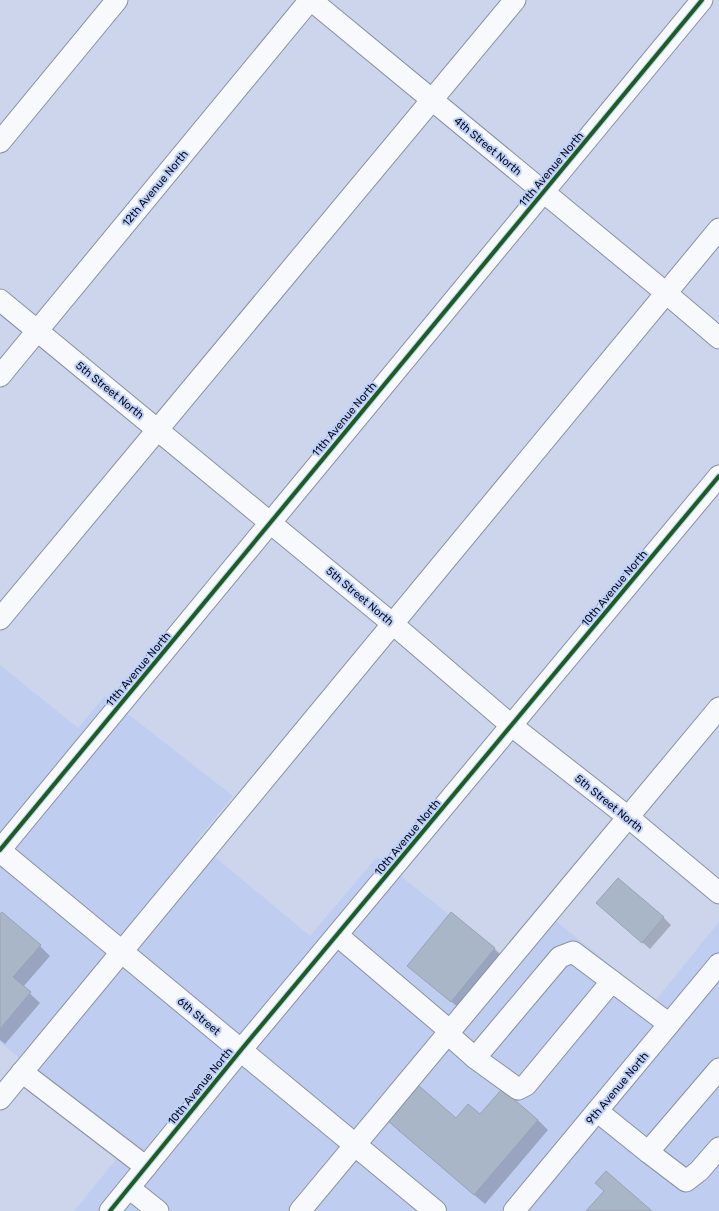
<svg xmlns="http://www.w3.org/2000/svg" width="719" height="1211" font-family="Rubik,sans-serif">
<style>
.built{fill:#bfcdf0}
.shadow{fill:#0003}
.building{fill:#a9b6c7;stroke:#98a4b5}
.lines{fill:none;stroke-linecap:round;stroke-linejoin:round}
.minor-casing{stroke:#8991a3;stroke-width:23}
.major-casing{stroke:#8991a3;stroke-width:24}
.minor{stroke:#f7f9fc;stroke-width:21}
.major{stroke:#f7f9fc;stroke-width:22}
.cycleway-casing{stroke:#bfd0f8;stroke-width:6}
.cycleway{stroke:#1b5e20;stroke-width:4}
.labels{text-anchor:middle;stroke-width:4;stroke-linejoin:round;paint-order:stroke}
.street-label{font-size:11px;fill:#060b1c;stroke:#bfd0f8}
</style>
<rect width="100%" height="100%" fill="#ccd5eb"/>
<!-- built -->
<path class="built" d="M0,665L78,728L105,696L233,796L196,841L310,936L377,857L502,957L541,909L655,1001L719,922V1211H74L127,1146L0,1042Z"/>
<!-- shadow -->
<g class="shadow">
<path d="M598,903L663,917L671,925L650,949Z"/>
<path d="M2,913L40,946L50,956L23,987L40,1003L5,1044L0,1040V915Z"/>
<path d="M494,948L502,956L459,1008L416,973Z"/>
<path d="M502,1090L538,1120L548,1130L485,1204L399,1131L389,1121L456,1119L480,1116Z"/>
</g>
<!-- building -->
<g class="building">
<path d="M618,878L664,917L642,943L596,903Z"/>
<path d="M2,912L41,945L13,977L31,992L0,1029V914Z"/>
<path d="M451,912L495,948L451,1002L407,966Z"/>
<path d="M418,1085L456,1118L468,1104L480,1114L502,1089L538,1120L474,1195L388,1121Z"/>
<path d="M606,1171L652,1211H586L604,1191L595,1183Z"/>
</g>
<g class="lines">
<!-- minor casing -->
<g class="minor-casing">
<g id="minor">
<path d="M311,0L666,293L719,338"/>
<path d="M0,142L117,0"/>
<path d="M0,300L393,624L512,726L628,817L719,893"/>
<path d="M0,376L310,0"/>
<path d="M0,619L515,0"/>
<path d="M0,850L702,0"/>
<path d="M337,935L450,1031"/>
<path d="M448,1034L475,1058L518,1089L526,1085L612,981"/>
<path d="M475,1058L560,957L573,952L669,1024"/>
<path d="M719,1069L648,1152L686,1181L699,1171L719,1148"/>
<path d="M22,1072L146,1167"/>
<path d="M0,1099L719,229"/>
<path d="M597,1111L648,1152"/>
<path d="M129,1188L158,1211"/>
<path d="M110,1211L241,1050L719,476"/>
<path d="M300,1211L719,708"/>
<path d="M514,1211L719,964"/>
</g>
</g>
<!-- major casing -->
<g class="major-casing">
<path id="major" d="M0,851L435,1211"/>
</g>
<!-- minor -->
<use href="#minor" class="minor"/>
<!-- major -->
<use href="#major" class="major"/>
<!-- cycleway casing -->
<g class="cycleway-casing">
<g id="cycleway">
<path d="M0,850L702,0"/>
<path d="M110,1211L241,1050L719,476"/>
</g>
</g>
<!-- cycleway -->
<use href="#cycleway" class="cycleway"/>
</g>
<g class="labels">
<!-- street labels -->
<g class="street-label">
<text transform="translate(488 146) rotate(40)" y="4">4th Street North</text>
<text transform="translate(551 169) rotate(-50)" y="4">11th Avenue North</text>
<text transform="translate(155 188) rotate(-50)" y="4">12th Avenue North</text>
<text transform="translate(110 390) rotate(39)" y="4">5th Street North</text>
<text transform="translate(344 419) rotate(-50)" y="4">11th Avenue North</text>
<text transform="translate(614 588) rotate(-50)" y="4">10th Avenue North</text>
<text transform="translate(360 596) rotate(40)" y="4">5th Street North</text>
<text transform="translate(138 669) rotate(-50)" y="4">11th Avenue North</text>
<text transform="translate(609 803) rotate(39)" y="4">5th Street North</text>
<text transform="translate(407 837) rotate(-50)" y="4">10th Avenue North</text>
<text transform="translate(199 1016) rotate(40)" y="4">6th Street</text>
<text transform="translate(200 1086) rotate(-51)" y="4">10th Avenue North</text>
<text transform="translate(617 1088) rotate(-50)" y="4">9th Avenue North</text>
</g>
</g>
</svg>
